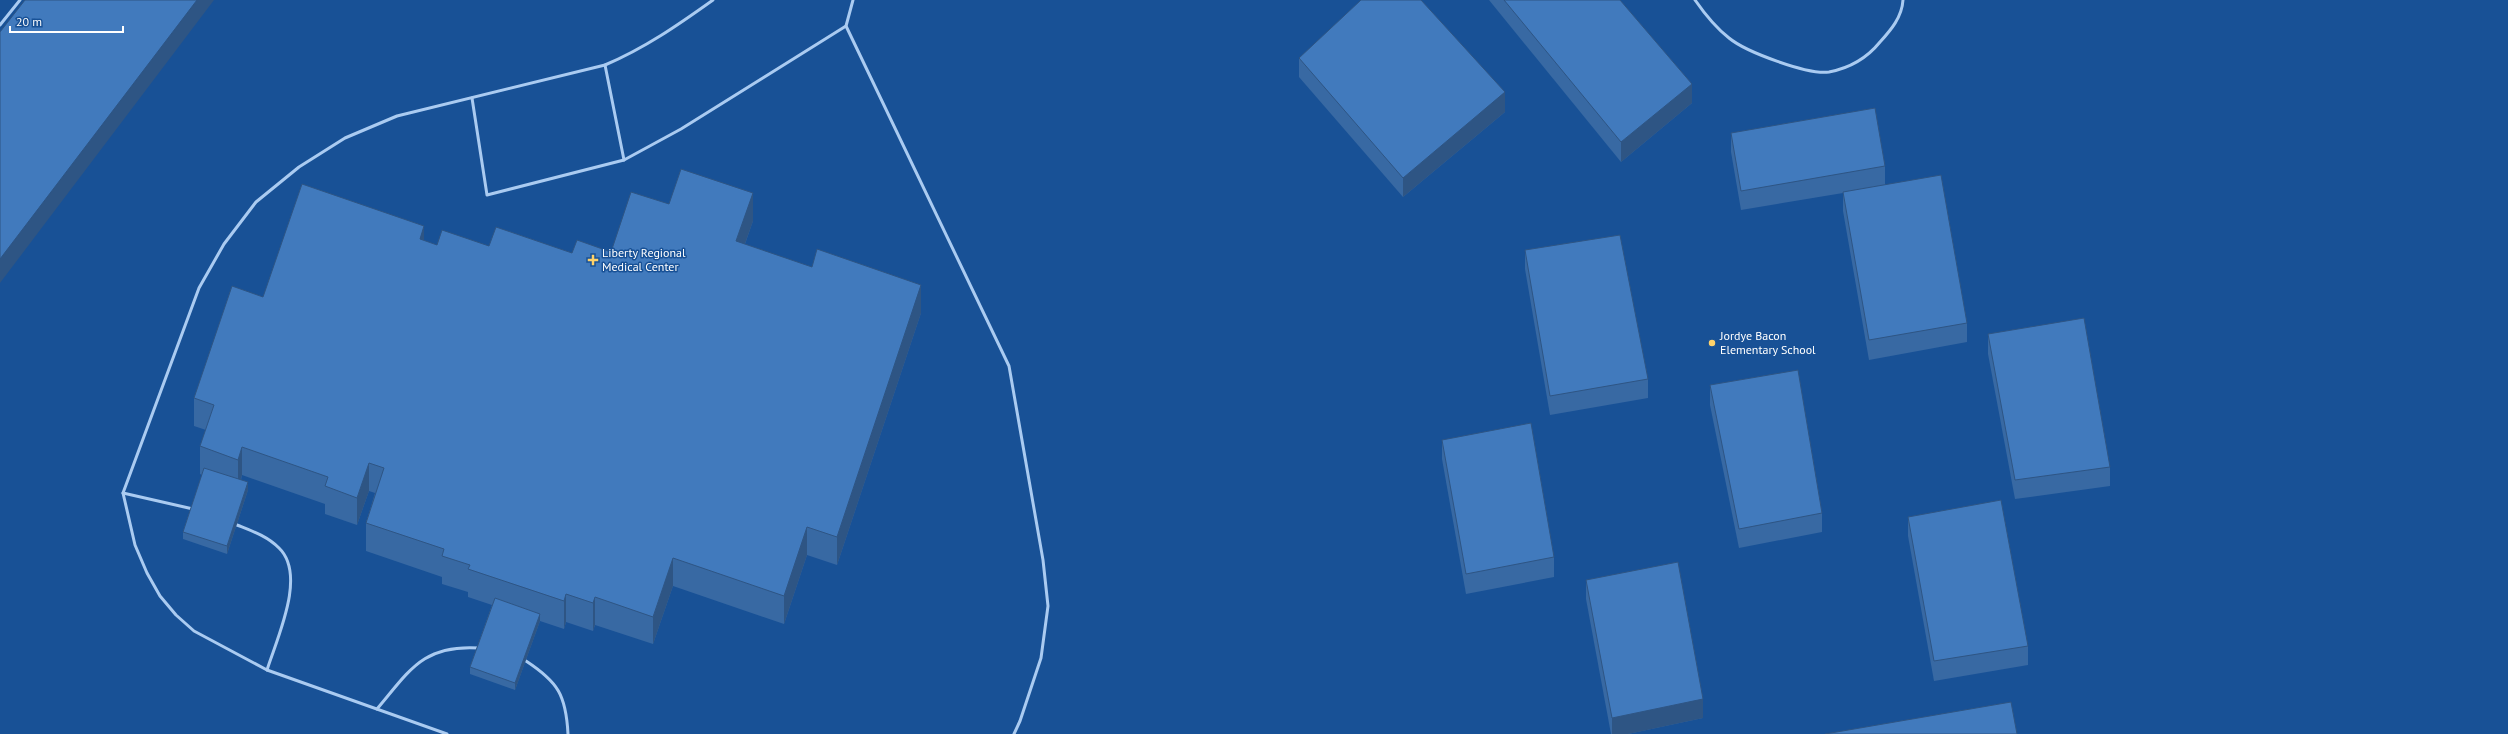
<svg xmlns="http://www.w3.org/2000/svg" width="2508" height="734" font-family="'PT Sans',sans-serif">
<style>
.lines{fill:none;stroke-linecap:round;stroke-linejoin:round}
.service{stroke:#aacbf1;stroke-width:3}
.wall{fill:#3869a3}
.shaded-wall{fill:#2e5584}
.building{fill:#417abd;stroke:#2e5584}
.poi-dot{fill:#ffd26a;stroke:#185196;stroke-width:1.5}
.labels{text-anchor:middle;stroke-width:3;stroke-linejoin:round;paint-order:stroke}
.poi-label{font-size:12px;fill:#fff;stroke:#185196;text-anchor:start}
</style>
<rect width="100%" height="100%" fill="#185196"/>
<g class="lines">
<!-- service -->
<g class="service">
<path d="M853,0L846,26L1009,366L1043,560L1048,606L1041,658L1020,721L1014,734"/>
<path d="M1695,0C1704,13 1716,28 1729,38C1746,52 1808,75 1829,72C1850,68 1867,58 1880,42C1891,30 1902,17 1903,0"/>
<path d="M0,25L20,0"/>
<path d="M605,65L624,160"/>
<path d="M472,98L487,195L624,160L681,129L846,26"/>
<path d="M123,493L193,509"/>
<path d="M237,525C252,531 267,536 279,548C307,575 277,638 267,670"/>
<path d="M526,661C558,682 566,695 568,734"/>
<path d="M377,709C410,670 423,644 480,648"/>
<path d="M447,734L267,670L194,631L176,615L160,596L147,573L135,545L123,493L199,288L224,244L256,202L299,167L345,138L397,116L605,65C645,48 678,25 713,0"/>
</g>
</g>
<!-- wall -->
<g class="wall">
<path d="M1489,0H1620L1692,103L1621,162Z"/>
<path d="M1299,58L1505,112L1403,197L1299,77Z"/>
<path d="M1731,133L1885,166V185L1967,323V342L1869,360L1843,211V193L1741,210L1731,152Z"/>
<path d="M669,204L753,221L745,244L921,313L837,565L807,555L784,624L673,586L653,644L595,625L593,631L566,622L564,629L540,621L515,690L470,674V667L492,605L468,597V592L442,584V577L366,551V523L375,493L369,491L357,525L325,514V504L242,475L241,480L248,490L227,554L183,539V532L202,475L200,474V446L206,430L194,426V398L263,297L424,241L437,245L489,246L572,253L611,252Z"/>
<path d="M1525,250L1648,379V398L1550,415L1525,269Z"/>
<path d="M1988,334L2110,467V486L2015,499L1988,354Z"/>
<path d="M1710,385L1822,513V532L1739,548L1710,405Z"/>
<path d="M1442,440L1554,557V577L1466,594L1442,459Z"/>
<path d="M1908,517L2028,646V665L1934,681L1908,536Z"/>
<path d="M1586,580L1703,718L1628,734H1611L1586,599Z"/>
</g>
<!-- shaded-wall -->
<g class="shaded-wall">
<path d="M197,0H214L0,283V259Z"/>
<path d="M1692,84V103L1621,162V142Z"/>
<path d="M1505,92V112L1403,197V178Z"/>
<path d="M753,193V221L736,269V241Z"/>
<path d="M424,226V254L420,239Z"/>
<path d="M921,285V313L837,565V537Z"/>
<path d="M242,447V475L238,487V460Z"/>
<path d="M369,463V491L357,525V498Z"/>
<path d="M248,482V490L227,554V546Z"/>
<path d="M807,527V555L784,624V596Z"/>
<path d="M673,558V586L653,644V617Z"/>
<path d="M566,594V622L564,629V601Z"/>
<path d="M595,597V625L593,631V603Z"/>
<path d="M540,614V621L515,690V683Z"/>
<path d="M1703,699V718L1628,734H1612V718Z"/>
</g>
<!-- building -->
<g class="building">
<path d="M25,0H197L0,259V32Z"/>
<path d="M1361,0H1421L1505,92L1403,178L1299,58Z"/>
<path d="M1504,0H1620L1692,84L1621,142Z"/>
<path d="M1875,108L1885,166L1741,191L1731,133Z"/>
<path d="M681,169L753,193L736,241L812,267L817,249L921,285L837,537L807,527L784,596L673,558L653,617L595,597L593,603L566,594L564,601L468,569L470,565L442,556L444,549L366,523L384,468L369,463L357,498L325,486L328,477L242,447L238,460L200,446L214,405L194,398L232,286L263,297L302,184L424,226L420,239L437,245L442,230L489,246L496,227L572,253L577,240L611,252L631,192L669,204Z"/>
<path d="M1941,175L1967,323L1869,340L1843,192Z"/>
<path d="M1620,235L1648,379L1550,396L1525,250Z"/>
<path d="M2084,318L2110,467L2015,480L1988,334Z"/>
<path d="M1798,370L1822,513L1739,529L1710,385Z"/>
<path d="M1531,423L1554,557L1466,574L1442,440Z"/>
<path d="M204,468L248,482L227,546L183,532Z"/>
<path d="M2001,500L2028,646L1934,661L1908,517Z"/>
<path d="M1678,562L1703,699L1612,718L1586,580Z"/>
<path d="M495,598L540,614L515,683L470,667Z"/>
<path d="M2011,702L2017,734H1825Z"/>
</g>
<!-- markers -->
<g class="poi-dot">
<path d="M591 254h4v4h4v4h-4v4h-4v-4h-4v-4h4z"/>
<circle cx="1712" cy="343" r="4"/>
</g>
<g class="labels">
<!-- poi labels -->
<g class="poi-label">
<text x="602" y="257">Liberty Regional<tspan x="602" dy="14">Medical Center</tspan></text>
<text x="1720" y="340">Jordye Bacon<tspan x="1720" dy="14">Elementary School</tspan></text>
</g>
</g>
<!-- scale -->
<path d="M10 26v6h113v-6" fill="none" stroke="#ffffff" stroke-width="2"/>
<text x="16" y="26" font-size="12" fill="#ffffff" stroke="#185196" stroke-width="3" paint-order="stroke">20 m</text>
</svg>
